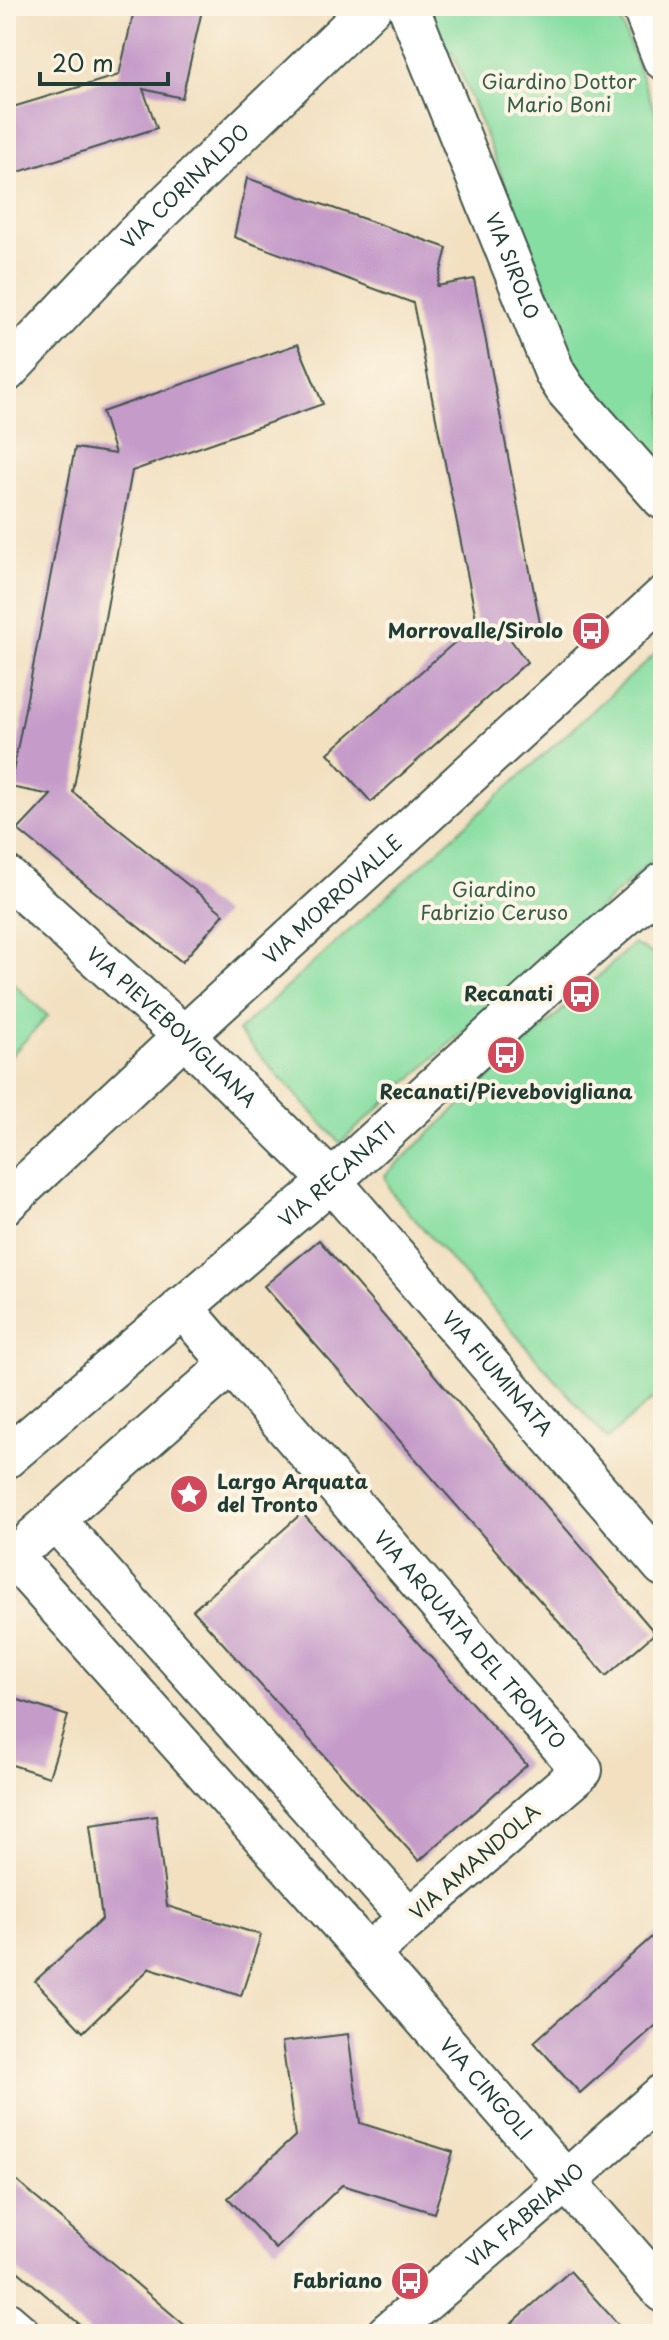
<svg xmlns="http://www.w3.org/2000/svg" width="669" height="2340" font-family="'Playpen Sans',sans-serif">
<style>
.green{fill:#87dea2;stroke:#538e6b;stroke-width:2}
.building{fill:#c59bc9}
.lines{fill:none;stroke-linecap:round;stroke-linejoin:round}
.minor-casing{stroke:#3f5549;stroke-width:44}
.minor{stroke:#fff;stroke-width:40}
.labels{text-anchor:middle;stroke-width:8;stroke-linejoin:round;paint-order:stroke}
.park-label{font-size:20px;fill:#345d4a;stroke:#fcf5e5}
.street-label{font-size:20px;fill:#1f3d34;stroke:#fcf5e5}
.poi-label{font-size:20px;font-weight:bold;fill:#1f3d34;stroke:#fcf5e5;text-anchor:end}
</style>
<rect width="100%" height="100%" fill="#fcf5e5"/>
<filter id="ink" filterUnits="userSpaceOnUse"><feTurbulence type="fractalNoise" baseFrequency=".0125" numOctaves="2"/><feDisplacementMap in="SourceGraphic" scale="16" xChannelSelector="R" yChannelSelector="G"/><feConvolveMatrix kernelMatrix="1 2 1 2 8 2 1 2 1" color-interpolation-filters="sRGB"/></filter>
<filter id="wash" filterUnits="userSpaceOnUse"><feTurbulence type="fractalNoise" baseFrequency=".006" numOctaves="4" result="noise"/><feDisplacementMap in="SourceGraphic" scale="32" xChannelSelector="R" yChannelSelector="G"/><feGaussianBlur stdDeviation="1.8" result="paint"/><feColorMatrix in="noise" values="0 0 0 0 0 0 0 0 0 0 0 0 0 0 0 0 0 1.4 0 .05"/><feComposite in="paint" operator="in"/></filter>
<g filter="url(#wash)">
<rect width="100%" height="100%" fill="#f2e0c1"/>
<!-- green -->
<g class="green">
<path d="M421,6H615L663,133V481L570,378L550,326L560,322L452,51L440,56Z"/>
<path d="M663,647V851L340,1143L238,1031Z"/>
<path d="M633,944L653,954L663,965V1390L607,1439L391,1192L385,1175Z"/>
<path d="M6,977L48,1016L6,1061Z"/>
</g>
<g id="blocks">
<!-- building -->
<g class="building">
<path d="M135,6H203L182,98L143,89L157,128L6,176V109L119,75Z"/>
<path d="M247,178L447,248L437,286L474,279L540,623L505,632L527,662L371,802L328,753L477,623L413,303L234,237Z"/>
<path d="M298,344L323,404L132,471L73,792L224,914L182,962L18,830L51,795L10,787L75,448L115,454L102,412Z"/>
<path d="M319,1240L655,1633L606,1676L264,1286Z"/>
<path d="M302,1513L527,1765L419,1861L193,1610Z"/>
<path d="M6,1696L68,1716L49,1777L6,1763Z"/>
<path d="M156,1816L167,1906L261,1935L241,1996L150,1968L83,2032L35,1981L102,1919L90,1825Z"/>
<path d="M663,1927V2019L580,2093L534,2042Z"/>
<path d="M348,2034L360,2123L453,2152L434,2213L342,2185L276,2249L228,2198L295,2136L282,2042Z"/>
<path d="M6,2172L195,2334H91L6,2261Z"/>
<path d="M570,2271L627,2334H500Z"/>
</g>
</g>
</g>
<g filter="url(#ink)">
<use href="#blocks" fill-opacity="0" stroke="#3f5549" stroke-width="2"/>
<g class="lines">
<!-- minor casing -->
<g class="minor-casing">
<g id="minor">
<path id="s1" d="M408,6L555,373L566,390L663,499"/>
<path d="M642,6L663,59"/>
<path id="s2" d="M6,372L133,237L372,6"/>
<path id="s3" d="M6,876L184,1036L331,1181L663,1566"/>
<path id="s4" d="M6,1203L184,1036L663,597"/>
<path id="s5" d="M182,1307L582,1770L368,1954"/>
<path id="s6" d="M6,1458L331,1181L564,969L663,883"/>
<path d="M55,1520L409,1918"/>
<path d="M34,1538L231,1364"/>
<path id="s7" d="M6,1549L368,1954L663,2292"/>
<path d="M6,2322L20,2334"/>
<path id="s8" d="M387,2334L566,2181L663,2094"/>
</g>
</g>
<!-- minor -->
<use href="#minor" class="minor"/>
</g>
</g>
<!-- icons -->
<defs>
<g id="bus-disc" transform="scale(2)"><circle r="9.5" fill="#d1495b" stroke="#fcf5e5"/><path d="M-5-6H5V4H4V6H2V4H-2V6H-4V4H-5ZM-3.5-4V0h7V-4ZM-3.5 1.2v1.5H-2V1.2ZM2 1.2v1.5H3.5V1.2Z" fill="#fff"/></g>
<g id="sight-disc" transform="scale(2)"><circle r="9.5" fill="#d1495b" stroke="#fcf5e5"/><path d="M0-6L1.8-2.2L6-1.7L2.9 1.2L3.7 5.4L0 3.3L-3.7 5.4L-2.9 1.2L-6-1.7L-1.8-2.2Z" fill="#fff"/></g>
</defs>
<g fill-rule="evenodd">
<use href="#bus-disc" x="591" y="631"/>
<use href="#bus-disc" x="581" y="994"/>
<use href="#bus-disc" x="506" y="1055"/>
<use href="#sight-disc" x="189" y="1494"/>
<use href="#bus-disc" x="410" y="2281"/>
</g>
<g class="labels">
<!-- park labels -->
<g class="park-label">
<text x="559" y="89">Giardino Dottor<tspan x="559" dy="23">Mario Boni</tspan></text>
<text x="494" y="897">Giardino<tspan x="494" dy="23">Fabrizio Ceruso</tspan></text>
</g>
<!-- street labels -->
<g class="street-label">
<text dy="7" stroke="none"><textPath href="#s2" startOffset="258">VIA CORINALDO</textPath></text>
<text dy="7" stroke="none"><textPath href="#s1" startOffset="280">VIA SIROLO</textPath></text>
<text dy="7" stroke="none"><textPath href="#s4" startOffset="446">VIA MORROVALLE</textPath></text>
<text dy="7" stroke="none"><textPath href="#s3" startOffset="224">VIA PIEVEBOVIGLIANA</textPath></text>
<text dy="7" stroke="none"><textPath href="#s6" startOffset="436">VIA RECANATI</textPath></text>
<text dy="7" stroke="none"><textPath href="#s3" startOffset="700">VIA FIUMINATA</textPath></text>
<text dy="7" stroke="none"><textPath href="#s5" startOffset="440">VIA ARQUATA DEL TRONTO</textPath></text>
<text transform="translate(475 1862) rotate(-41)" y="7">VIA AMANDOLA</text>
<text dy="7" stroke="none"><textPath href="#s7" startOffset="722">VIA CINGOLI</textPath></text>
<text dy="7" stroke="none"><textPath href="#s8" startOffset="182">VIA FABRIANO</textPath></text>
</g>
<!-- poi labels -->
<g class="poi-label">
<text x="563" y="638">Morrovalle/Sirolo</text>
<text x="553" y="1001">Recanati</text>
<text x="506" y="1099" text-anchor="middle">Recanati/Pievebovigliana</text>
<text x="217" y="1489" text-anchor="start">Largo Arquata<tspan x="217" dy="23">del Tronto</tspan></text>
<text x="382" y="2288">Fabriano</text>
</g>
</g>
<!-- margin -->
<rect width="669" height="2340" fill="none" stroke="#fcf5e5" stroke-width="32"/>
<!-- scale -->
<path d="M40 72v12h128v-12" fill="none" stroke="#1f3d34" stroke-width="4"/>
<text x="52" y="72" font-size="24" fill="#1f3d34" stroke="#fcf5e5" stroke-width="6" paint-order="stroke">20 m</text>
</svg>
